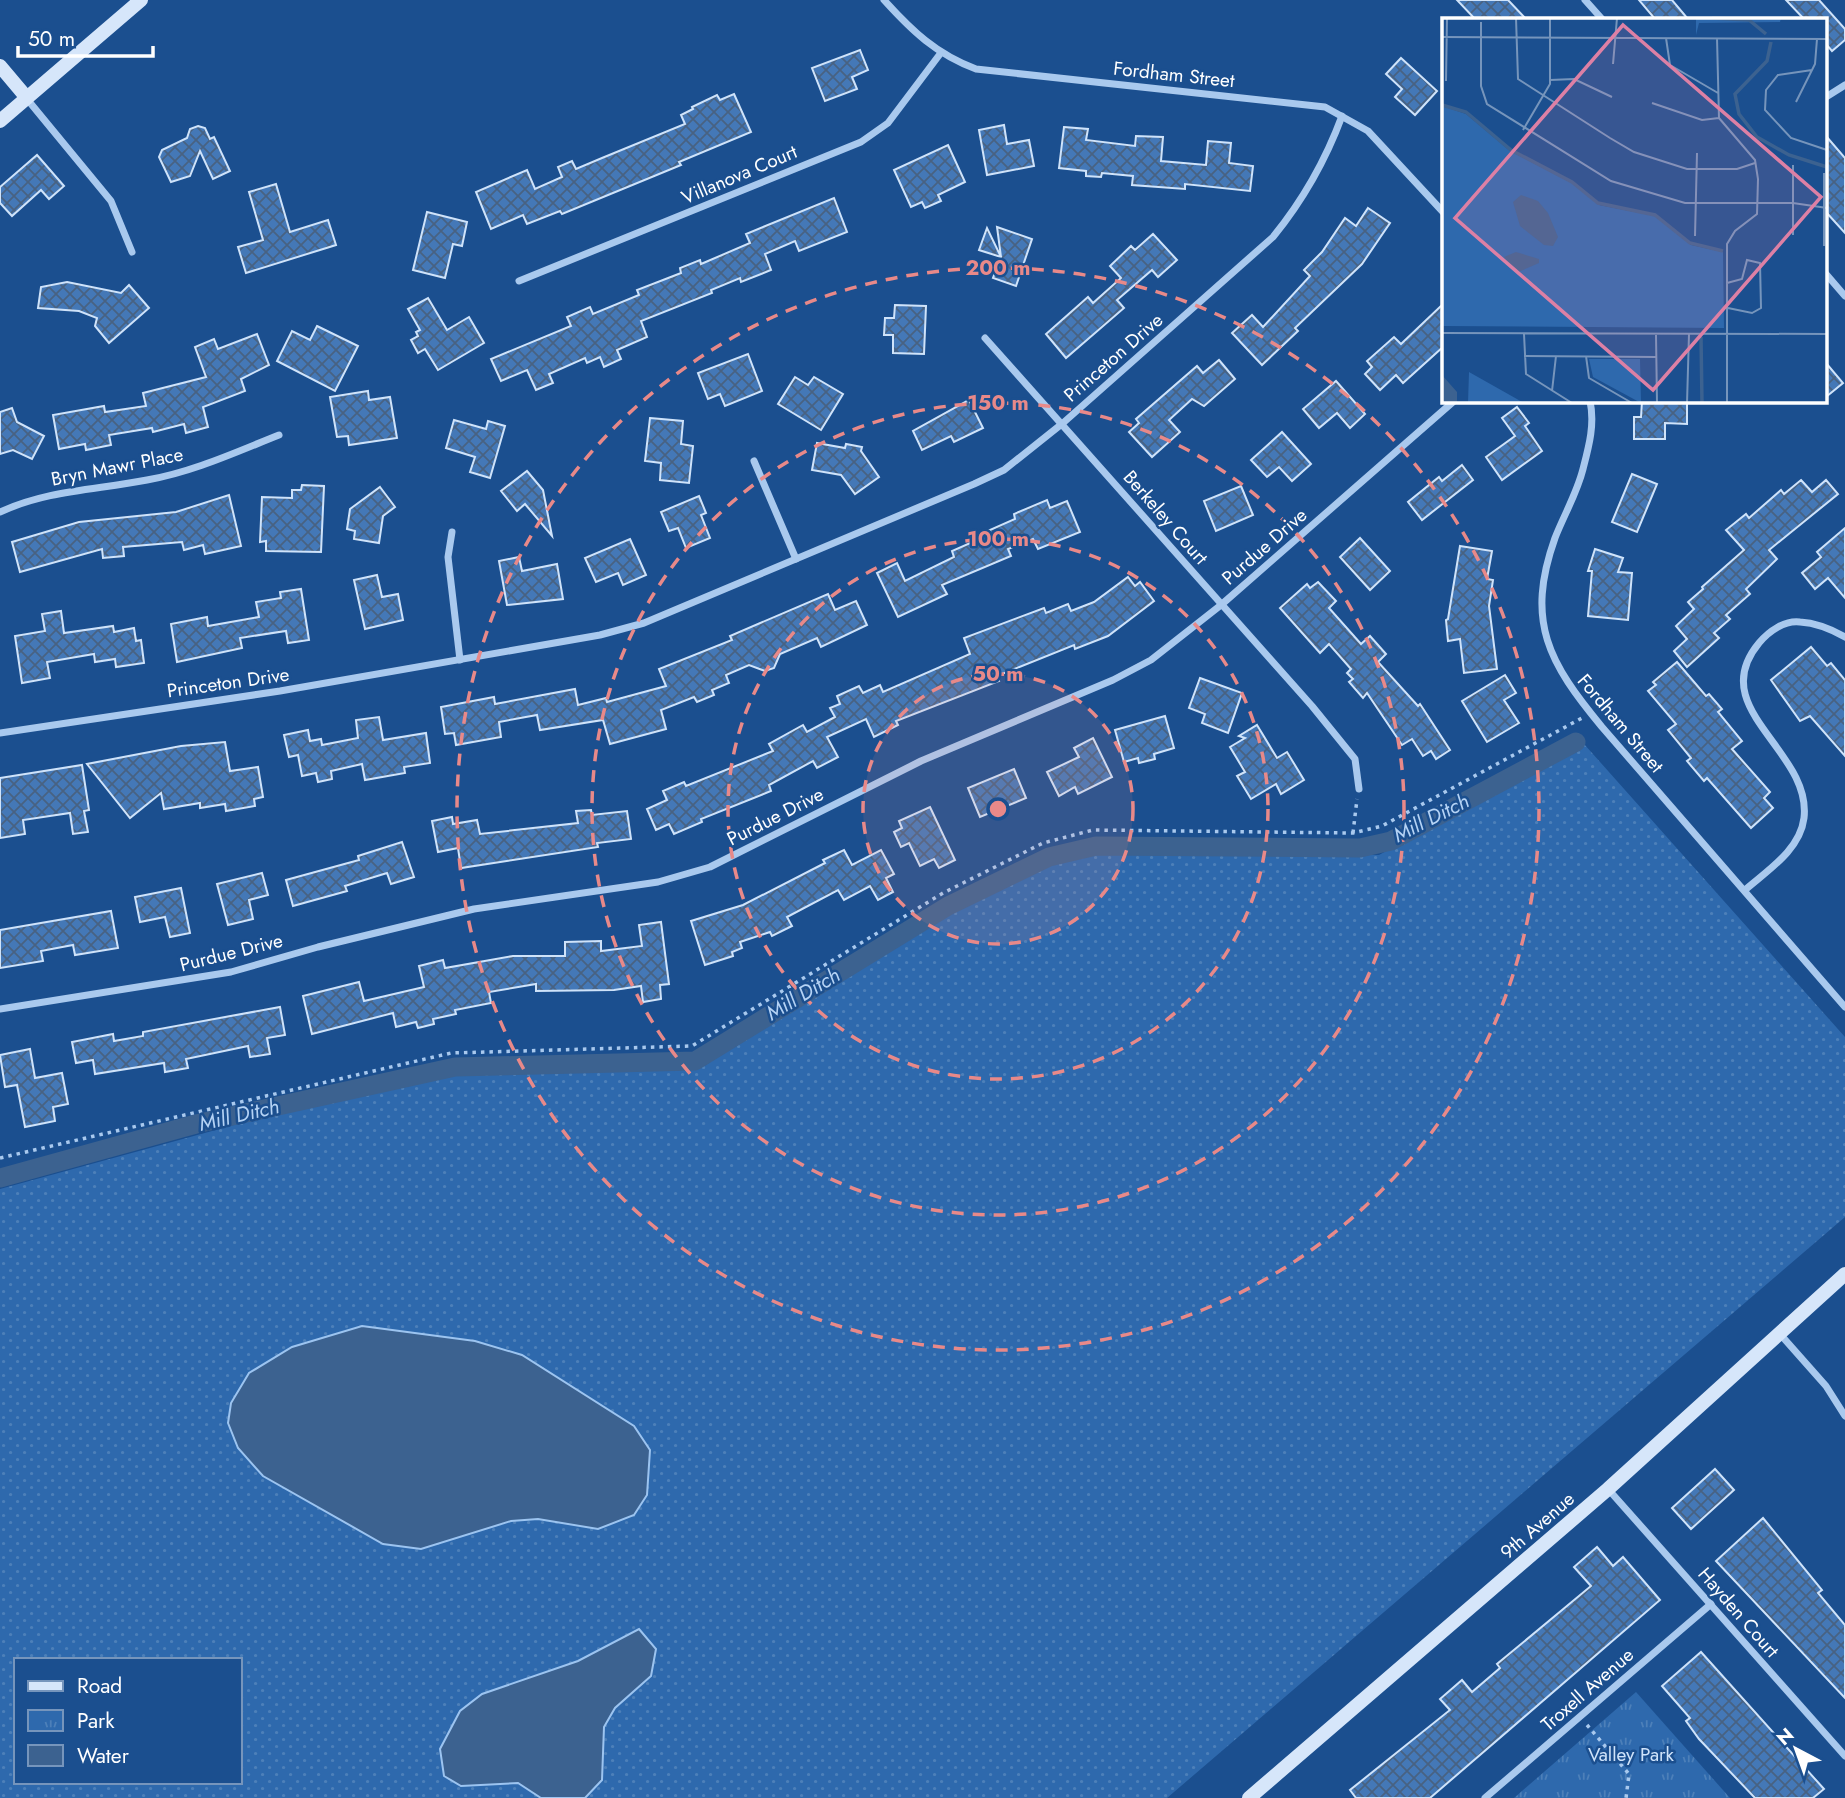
<svg xmlns="http://www.w3.org/2000/svg" width="1845" height="1798" font-family="Jost,sans-serif">
<style>
.grass{fill:url(#grass-dots);fill-rule:evenodd}
.park{fill:url(#park-tufts)}
.water{fill:#3c6290;stroke:#9cc4f0;stroke-width:2}
.lines{fill:none;stroke-linecap:round;stroke-linejoin:round}
.canal{stroke:#3c6290;stroke-width:19}
.building{fill:url(#building-cross-hatch);stroke:#cfe3fa;stroke-width:2}
.path{stroke:#a9c9ee;stroke-width:3.5;stroke-dasharray:3.5 5;stroke-linecap:butt}
.street{stroke:#a9c9ee;stroke-width:7}
.secondary{stroke:#d6e6fa;stroke-width:14}
.ring{fill:none;stroke:#e88989;stroke-width:3.5;stroke-dasharray:12 9}
.labels{text-anchor:middle;stroke-width:5;stroke-linejoin:round;paint-order:stroke}
.street-label{font-size:19px;fill:#fff;stroke:#1b4f8f}
.park-label{font-size:19px;fill:#cfe3fa;stroke:#1b4f8f}
.water-label{font-size:21px;font-style:italic;fill:#b5d3f5;stroke:#1b4f8f}
.inset-river{fill:none;stroke:#3c6290;stroke-width:3.5}
.inset-road{fill:none;stroke:#7695bc;stroke-width:2}
.view{fill:#dd80a5;fill-opacity:0.15;stroke:#dd80a5;stroke-width:3.5}
.inset-edge{fill:none;stroke:#fff;stroke-width:3.5}
.centre{fill:#e88989;stroke:#1b4f8f;stroke-width:3.5}
.ring-label{font-size:21px;text-anchor:middle;font-weight:bold;fill:#e88989;stroke:#1b4f8f;stroke-width:5;stroke-linejoin:round;paint-order:stroke}
</style>
<defs>
<pattern id="grass-dots" width="8" height="8" patternUnits="userSpaceOnUse" patternTransform="scale(1.75)"><rect width="8" height="8" fill="#2e69ad"/><path d="M2 2h.1M6 6h.1" fill="none" stroke="#4d80b9" stroke-width="1.8" stroke-linecap="round"/></pattern>
<pattern id="park-tufts" width="24" height="20" patternUnits="userSpaceOnUse" patternTransform="scale(1.75)"><rect width="24" height="20" fill="#2e69ad"/><path d="M3 7l-1-3M5 7V3M7 7l1-3M15 17l-1-3M17 17v-4M19 17l1-3" fill="none" stroke="#4d80b9"/></pattern>
<pattern id="building-cross-hatch" width="8" height="8" patternUnits="userSpaceOnUse" patternTransform="scale(1.75)"><rect width="8" height="8" fill="#4478b7"/><path d="M0 0l8 8M0 8l8-8" fill="none" stroke="#486282"/></pattern>
</defs>
<rect width="100%" height="100%" fill="#1b4f8f"/>
<!-- grass -->
<path class="grass" d="M1584,744L1845,1037V1217L1167,1798H0V1189L336,1097L476,1071L704,1066L954,907L1051,863L1090,853L1379,855ZM16,1660H240V1782H16Z"/>
<!-- park -->
<path class="park" d="M1636,1692L1730,1798H1514Z"/>
<!-- water -->
<g class="water">
<path d="M362,1326L475,1341L522,1355L634,1426L650,1450L647,1495L634,1515L598,1529L538,1519L511,1521L421,1549L383,1544L263,1476L238,1448L228,1423L231,1403L249,1373L292,1347Z"/>
<path d="M639,1629L656,1649L651,1676L615,1708L604,1727L602,1780L585,1798H541L518,1783L461,1786L444,1776L440,1749L460,1711L482,1694L578,1661Z"/>
</g>
<g class="lines">
<!-- canal -->
<path class="canal" d="M0,1178L196,1124L455,1067L695,1061L948,906L1049,857L1096,846L1360,848L1391,841L1576,742"/>
</g>
<!-- building -->
<g class="building">
<path d="M1457,0H1508L1526,19H1475Z"/>
<path d="M1639,0H1672L1688,19H1655Z"/>
<path d="M1786,0H1819L1845,29V40L1832,51L1826,44V19H1804Z"/>
<path d="M860,50L868,70L852,77L857,89L825,101L812,68Z"/>
<path d="M1401,58L1437,91L1415,115L1395,97L1402,89L1386,74Z"/>
<path d="M734,94L751,132L679,162L681,165L562,214L560,211L527,224L523,215L491,229L476,192L527,170L535,189L562,177L558,167L572,161L576,169L602,158L685,124L681,115L693,109L692,107L717,95L720,100Z"/>
<path d="M1004,125L1007,144L1029,140L1034,166L987,175L979,130Z"/>
<path d="M198,126L205,128L210,139L214,137L230,171L213,179L200,151L190,176L171,182L159,157L162,150L187,138L190,129Z"/>
<path d="M1064,127L1088,129L1086,140L1135,146L1136,136L1163,137L1161,161L1206,165L1208,141L1231,143L1229,163L1253,166L1250,191L1185,184V189L1132,185L1133,176L1102,173L1101,177L1086,176V171L1059,168Z"/>
<path d="M1826,136L1845,158V233L1826,212Z"/>
<path d="M948,145L965,182L938,195L941,201L925,208L922,202L911,207L894,170Z"/>
<path d="M37,155L64,186L49,199L41,190L12,216L0,203V187Z"/>
<path d="M276,184L290,232L328,220L336,245L246,273L238,247L263,240L249,192Z"/>
<path d="M834,198L847,232L799,251L795,241L765,254L771,270L741,282L740,278L711,290L712,293L641,321L647,337L617,350L621,359L604,367L600,357L587,363L585,358L549,374L553,383L536,390L527,370L501,381L491,359L571,326L567,317L590,307L593,314L639,295L637,290L681,273L680,268L700,260L701,264L750,243L746,234Z"/>
<path d="M1368,208L1390,223L1362,264L1295,328L1298,331L1262,365L1232,333L1252,315L1263,327L1310,276L1304,270L1322,252L1345,218L1356,226Z"/>
<path d="M427,212L467,222L462,246L453,244L445,278L413,270Z"/>
<path d="M997,227L1032,239L1016,286L993,278L1001,257L979,250L987,228L1001,257Z"/>
<path d="M1153,234L1177,260L1158,277L1152,270L1117,300L1124,308L1066,358L1046,334L1088,297L1093,303L1121,278L1110,266L1131,246L1135,250Z"/>
<path d="M67,282L121,293L129,285L149,308L109,343L95,326L97,318L79,311L38,308L41,287Z"/>
<path d="M428,298L447,330L469,317L484,343L438,370L425,349L418,353L411,340L418,336L416,332L420,330L408,309Z"/>
<path d="M1444,303V346L1403,383L1396,375L1380,390L1365,374L1372,367L1367,361L1394,337L1401,344Z"/>
<path d="M895,305L926,306L924,354L893,353V335H884L885,318H894Z"/>
<path d="M317,326L358,346L335,391L277,361L292,331L310,340Z"/>
<path d="M257,334L269,365L241,379L245,391L203,407L208,427L186,433L184,424L153,432L152,428L109,435L111,445L86,450L85,444L59,449L53,415L104,406L105,412L146,406L143,393L206,377L195,347L214,339L218,349Z"/>
<path d="M748,354L762,391L725,406L720,394L708,399L698,373Z"/>
<path d="M1219,360L1235,379L1204,406L1192,399L1169,420L1180,432L1152,457L1129,432L1139,423L1136,419L1197,366L1203,373Z"/>
<path d="M1826,363L1843,383L1826,397Z"/>
<path d="M795,377L808,385L814,377L843,394L821,430L778,404Z"/>
<path d="M1336,381L1365,414L1350,428L1337,413L1319,428L1303,409Z"/>
<path d="M368,391L369,400L390,397L397,438L349,445L348,436L337,437L330,397Z"/>
<path d="M969,400L983,428L954,442L951,436L922,450L913,431Z"/>
<path d="M1642,401H1687V424L1665,423V439H1634V417H1641Z"/>
<path d="M1517,407L1529,423L1525,426L1542,451L1502,480L1486,457L1515,436L1502,418Z"/>
<path d="M12,408L17,422L44,436L32,459L13,450L0,454V412Z"/>
<path d="M650,418L683,421L681,444L693,446L689,483L660,480L661,463L645,461Z"/>
<path d="M454,420L486,429L488,421L505,426L490,478L470,472L475,457L446,448Z"/>
<path d="M1282,432L1311,464L1292,481L1279,467L1267,477L1251,460Z"/>
<path d="M817,443L845,448L846,444L862,447L861,451L879,477L855,494L841,475L812,470Z"/>
<path d="M1462,465L1473,480L1422,520L1408,502L1439,477L1442,481Z"/>
<path d="M527,471L543,490L552,536L525,504L517,511L501,491Z"/>
<path d="M1632,474L1657,484L1637,532L1612,522Z"/>
<path d="M1801,480L1812,492L1826,480L1838,494L1769,550L1777,559L1746,589L1750,594L1726,615L1730,619L1714,633L1719,638L1687,667L1674,651L1687,639L1676,626L1694,609L1688,602L1703,589L1702,587L1744,550L1726,530L1746,514L1749,518L1781,490L1784,494Z"/>
<path d="M302,485L324,486L321,552L266,551V541L260,542L262,497L292,498V490H301Z"/>
<path d="M1241,486L1253,515L1216,531L1204,501Z"/>
<path d="M380,487L395,507L383,516L379,543L354,539L355,531L347,529L350,509Z"/>
<path d="M229,495L241,546L205,554L203,545L184,550L182,542L123,547L124,556L103,558L102,549L20,572L12,542L79,522L176,512Z"/>
<path d="M699,496L706,513L701,515L710,538L686,548L678,528L669,531L661,512Z"/>
<path d="M1047,500L1050,508L1067,501L1080,532L1038,549L1033,539L1008,549L1011,556L942,585L947,594L898,617L877,573L897,563L905,581L954,557L952,551L975,541L974,537L1015,519L1014,514Z"/>
<path d="M1845,528V598L1828,578L1815,589L1802,573L1821,557L1817,552Z"/>
<path d="M1360,538L1390,571L1370,590L1340,557Z"/>
<path d="M630,539L646,575L623,585L618,573L596,582L585,558Z"/>
<path d="M1460,546L1492,551L1487,579L1493,580L1489,606L1497,669L1464,673L1460,639L1448,641L1446,620L1448,619Z"/>
<path d="M1595,549L1623,558L1618,572L1632,573L1628,620L1588,616L1592,571H1588Z"/>
<path d="M519,557L522,571L557,564L563,599L507,605L499,561Z"/>
<path d="M377,575L382,597L398,594L403,620L365,629L354,580Z"/>
<path d="M1128,577L1135,586L1140,582L1154,601L1108,636L1075,649L1074,645L997,676L999,681L896,721L898,725L874,737L866,719L827,737L838,757L817,768L813,761L769,785L771,791L701,819L702,822L674,834L669,824L656,830L647,809L667,800L663,791L684,782L686,786L773,751L769,744L803,725L807,732L835,717L830,708L840,704L837,696L859,686L863,693L880,685L883,692L970,654L964,638L1044,608L1046,613L1068,604L1071,611L1094,602Z"/>
<path d="M1318,582L1336,601L1329,608L1361,644L1370,636L1386,654L1378,662L1418,706L1420,704L1450,750L1436,759L1431,751L1423,756L1412,739L1402,745L1367,693L1363,698L1349,682L1353,679L1347,673L1351,669L1329,644L1320,653L1280,608L1307,584L1310,588Z"/>
<path d="M301,589L309,640L288,643L286,631L240,638L242,648L177,662L171,624L207,617L208,626L259,617L256,602L281,598L280,592Z"/>
<path d="M828,594L835,610L856,601L867,625L821,647L817,638L780,654L774,668L765,671L749,665L726,675L729,683L712,690L714,695L697,702L694,697L661,710L666,729L610,744L603,720L540,730L537,715L499,722L501,737L456,745L454,733L445,734L441,707L494,697L495,704L575,689L578,705L606,698L607,702L666,686L659,669L732,640L730,636Z"/>
<path d="M61,611L64,633L113,626L114,632L134,628L136,641L141,640L144,663L116,667L115,659L95,662L94,654L47,662L50,678L22,683L15,636L45,631L42,614Z"/>
<path d="M1811,647L1827,666L1831,663L1845,680V756L1810,716L1800,721L1771,680Z"/>
<path d="M1677,662L1706,696L1709,694L1722,709L1718,712L1742,741L1732,749L1770,792L1764,798L1773,808L1751,828L1707,778L1704,781L1687,761L1691,758L1668,730L1676,724L1648,691L1656,685L1653,682Z"/>
<path d="M1505,675L1516,693L1504,700L1519,723L1487,742L1462,701Z"/>
<path d="M1200,678L1242,693L1228,733L1202,723L1205,714L1189,708Z"/>
<path d="M1165,716L1174,748L1154,754L1155,759L1139,763L1138,758L1124,762L1115,730Z"/>
<path d="M379,717L383,740L426,733L430,763L404,767L405,773L365,780L362,764L331,771L332,779L318,782L316,773L302,776L298,755L289,757L284,735L308,730L310,741L321,739L322,745L358,738L356,720Z"/>
<path d="M1257,725L1277,758L1287,752L1304,780L1281,794L1276,784L1251,799L1237,776L1245,772L1230,747L1245,738L1239,736Z"/>
<path d="M1093,738L1112,777L1078,794L1075,787L1059,796L1047,772L1079,757L1074,748Z"/>
<path d="M225,742L230,771L258,767L263,797L254,799L255,806L226,811L225,804L200,808V803L164,809L161,793L130,818L87,764L181,746Z"/>
<path d="M82,765L89,810L84,811L88,832L73,834L70,813L23,820L25,834L0,838V778Z"/>
<path d="M1014,769L1026,798L980,817L968,788Z"/>
<path d="M930,807L955,860L939,868L934,859L920,866L909,843L901,847L894,832L902,828L899,821Z"/>
<path d="M591,810L592,815L627,811L631,839L597,843L598,847L461,868L458,848L438,852L432,821L452,817L453,824L477,820L480,834L578,823L576,811Z"/>
<path d="M402,842L414,877L391,884L387,873L345,886L347,891L293,906L286,880L359,860L358,856Z"/>
<path d="M844,850L852,865L881,850L894,874L886,878L893,892L878,900L870,886L844,900L838,890L787,917L792,926L772,936L770,932L740,942L742,948L732,952L733,956L705,965L691,921L743,905L825,863L823,860Z"/>
<path d="M262,873L268,895L249,900L253,919L228,925L217,884Z"/>
<path d="M181,888L190,933L170,937L165,917L140,922L135,897Z"/>
<path d="M111,911L118,948L75,955L73,945L41,951L43,961L0,968V930Z"/>
<path d="M661,922L669,984L660,985L661,999L643,1002L641,986L614,990L536,991V984L489,992L491,1003L455,1010L456,1014L433,1019L434,1024L418,1028L416,1022L396,1027L393,1013L312,1034L303,996L359,982L364,1001L424,987L419,966L443,960L445,968L513,956H565V942L601,941V951L642,946L639,925Z"/>
<path d="M280,1007L285,1035L267,1038L270,1054L250,1057L248,1046L186,1059L188,1068L165,1072L164,1063L95,1074L93,1060L76,1063L72,1042L113,1034L114,1041L143,1036V1032Z"/>
<path d="M30,1049L35,1078L62,1073L68,1104L53,1107L55,1121L25,1127L17,1085L5,1087L0,1055Z"/>
<path d="M1715,1469L1734,1490L1691,1529L1672,1508Z"/>
<path d="M1763,1518L1822,1590L1818,1593L1845,1625V1698L1716,1561Z"/>
<path d="M1597,1547L1613,1566L1623,1557L1660,1600L1430,1798H1356L1350,1790L1450,1710L1440,1699L1462,1680L1472,1692L1500,1668L1497,1664L1591,1586L1574,1567Z"/>
<path d="M1701,1652L1824,1789L1813,1798H1755L1699,1739L1686,1721L1690,1718L1662,1686Z"/>
</g>
<g class="lines">
<!-- path -->
<g class="path">
<path d="M1353,833L1357,799"/>
<path d="M0,1158L451,1053L692,1046L943,893L1043,843L1093,830L1353,833L1382,826L1582,718"/>
<path d="M1587,1725L1629,1774L1626,1798"/>
</g>
<!-- street -->
<g class="street">
<path d="M884,0C912,31 936,54 976,69L1325,107L1368,131L1444,213"/>
<path d="M1585,0L1602,19"/>
<path d="M1826,97L1845,85"/>
<path d="M27,99L111,201L132,252"/>
<path d="M1826,274L1845,296"/>
<path d="M519,281L861,142L888,123L940,54"/>
<path d="M985,338L1312,706L1355,759L1359,789"/>
<path d="M1590,401C1595,424 1589,446 1583,469C1577,493 1564,515 1555,538C1525,622 1549,663 1602,727L1845,1007"/>
<path d="M754,461L796,559"/>
<path d="M0,512C48,490 96,490 147,480C193,472 236,452 279,435"/>
<path d="M452,532L448,557L460,660"/>
<path d="M0,733L280,691L600,635L644,623L974,484L1004,470L1063,423L1273,237C1304,199 1325,162 1342,116"/>
<path d="M1745,890C1768,870 1800,850 1804,818C1812,750 1704,709 1759,643C1769,631 1785,620 1800,622C1817,623 1831,629 1845,637"/>
<path d="M0,1009L231,972L318,947L474,909L658,882L710,867L921,761L1113,680L1151,660L1221,605L1454,401"/>
<path d="M1780,1334L1826,1386L1845,1416"/>
<path d="M1608,1489L1845,1756"/>
<path d="M1485,1798L1711,1604"/>
</g>
<!-- secondary -->
<g class="secondary">
<path d="M0,66L27,98"/>
<path d="M0,121L141,0"/>
<path d="M1249,1798L1608,1489L1845,1274"/>
</g>
</g>
<!-- distance rings -->
<circle cx="998" cy="809" r="135" fill="#e88989" fill-opacity=".12"/>
<g class="ring">
<circle cx="998" cy="809" r="135"/>
<circle cx="998" cy="809" r="270"/>
<circle cx="998" cy="809" r="406"/>
<circle cx="998" cy="809" r="541"/>
</g>
<g class="labels">
<!-- street labels -->
<g class="street-label">
<text transform="translate(1174 74) rotate(6)" y="7">Fordham Street</text>
<text transform="translate(739 174) rotate(-23)" y="7">Villanova Court</text>
<text transform="translate(1113 357) rotate(-41)" y="7">Princeton Drive</text>
<text transform="translate(117 466) rotate(-11)" y="7">Bryn Mawr Place</text>
<text transform="translate(1166 517) rotate(49)" y="7">Berkeley Court</text>
<text transform="translate(1264 546) rotate(-41)" y="7">Purdue Drive</text>
<text transform="translate(228 682) rotate(-8)" y="7">Princeton Drive</text>
<text transform="translate(1621 723) rotate(50)" y="7">Fordham Street</text>
<text transform="translate(775 816) rotate(-27)" y="7">Purdue Drive</text>
<text transform="translate(231 952) rotate(-14)" y="7">Purdue Drive</text>
<text transform="translate(1537 1525) rotate(-41)" y="7">9th Avenue</text>
<text transform="translate(1739 1612) rotate(49)" y="7">Hayden Court</text>
<text transform="translate(1587 1689) rotate(-41)" y="7">Troxell Avenue</text>
</g>
<!-- park labels -->
<g class="park-label">
<text x="1631" y="1761">Valley Park</text>
</g>
<!-- water labels -->
<g class="water-label">
<text transform="translate(1431 818) rotate(-27)" y="7">Mill Ditch</text>
<text transform="translate(803 994) rotate(-31)" y="7">Mill Ditch</text>
<text transform="translate(239 1115) rotate(-13)" y="7">Mill Ditch</text>
</g>
</g>
<!-- overview -->
<g transform="translate(1442 18)">
<rect width="385" height="385" fill="#1b4f8f"/>
<path d="M0,88L24,96L68,133L132,166L157,187L213,198L249,227L281,234L282,310L0,308Z" fill="#2e69ad"/>
<path d="M339,0L338,4L257,5L254,17V0ZM147,341H198L199,385L151,359ZM27,354L82,385H26Z" fill="#2e69ad"/>
<path d="M79,177L96,183L106,195L116,219L111,228L102,227L78,208L71,184ZM74,234L97,241V245L74,255L62,239ZM0,357L15,374V385H0Z" fill="#3c6290"/>
<path class="inset-river" d="M270,0L307,2L324,16M329,24L325,43L293,76L297,96L315,119L347,137L385,149M0,87L24,94L69,132L130,164L156,185L213,197L248,225L281,233M259,319L260,385"/>
<path class="inset-road" d="M74,0L76,61L168,120L192,134L245,151H295L313,145M39,4V68L45,86L169,163L243,185H351L385,190M0,19L385,21M224,20L228,47L276,75M275,20L277,100L313,142L316,161L315,196L293,213L285,226V385M171,46L175,0M370,52L336,57L324,72L323,92L349,120L385,132M108,62L132,61L170,79M4,63L5,0M354,84L373,46L375,21M210,85L260,102L277,100M81,112L108,66V0M351,147V217M382,155V228M253,218L255,135M285,265L300,261L305,242L318,245L319,290L310,295L286,290M0,315L385,316M82,316L84,356L130,385M214,317L215,385M82,338L215,339M144,338L147,360L190,385M110,373L114,338M245,385L247,316"/>
<path class="view" d="M181,7L379,179L211,372L13,200Z"/>
<rect width="385" height="385" class="inset-edge"/>
</g>
<circle cx="998" cy="809" r="10" class="centre"/>
<g class="ring-label">
<text x="998" y="275">200 m</text>
<text x="998" y="410">150 m</text>
<text x="998" y="546">100 m</text>
<text x="998" y="681">50 m</text>
</g>
<!-- legend -->
<rect x="14" y="1658" width="228" height="126" fill="#1b4f8f" stroke="#7695bc" stroke-width="2"/>
<rect x="28" y="1681" width="35" height="10" fill="#d6e6fa" stroke="#7695bc" stroke-width="2"/>
<text x="77" y="1693" font-size="21" fill="#ffffff">Road</text>
<rect x="28" y="1710" width="35" height="21" fill="url(#park-tufts)" stroke="#7695bc" stroke-width="2"/>
<text x="77" y="1728" font-size="21" fill="#ffffff">Park</text>
<rect x="28" y="1745" width="35" height="21" fill="#3c6290" stroke="#7695bc" stroke-width="2"/>
<text x="77" y="1763" font-size="21" fill="#ffffff">Water</text>
<!-- north arrow -->
<g transform="translate(1796 1749) rotate(319)" stroke="#1b4f8f" stroke-width="5" paint-order="stroke">
<path d="M0-5L12 26L0 18L-12 26Z" fill="#ffffff"/>
<text y="-10" font-size="19" font-weight="bold" text-anchor="middle" fill="#ffffff">N</text>
</g>
<!-- scale -->
<path d="M18 46v10h135v-10" fill="none" stroke="#ffffff" stroke-width="3.5"/>
<text x="28" y="46" font-size="21" fill="#ffffff" stroke="#1b4f8f" stroke-width="5" paint-order="stroke">50 m</text>
</svg>
